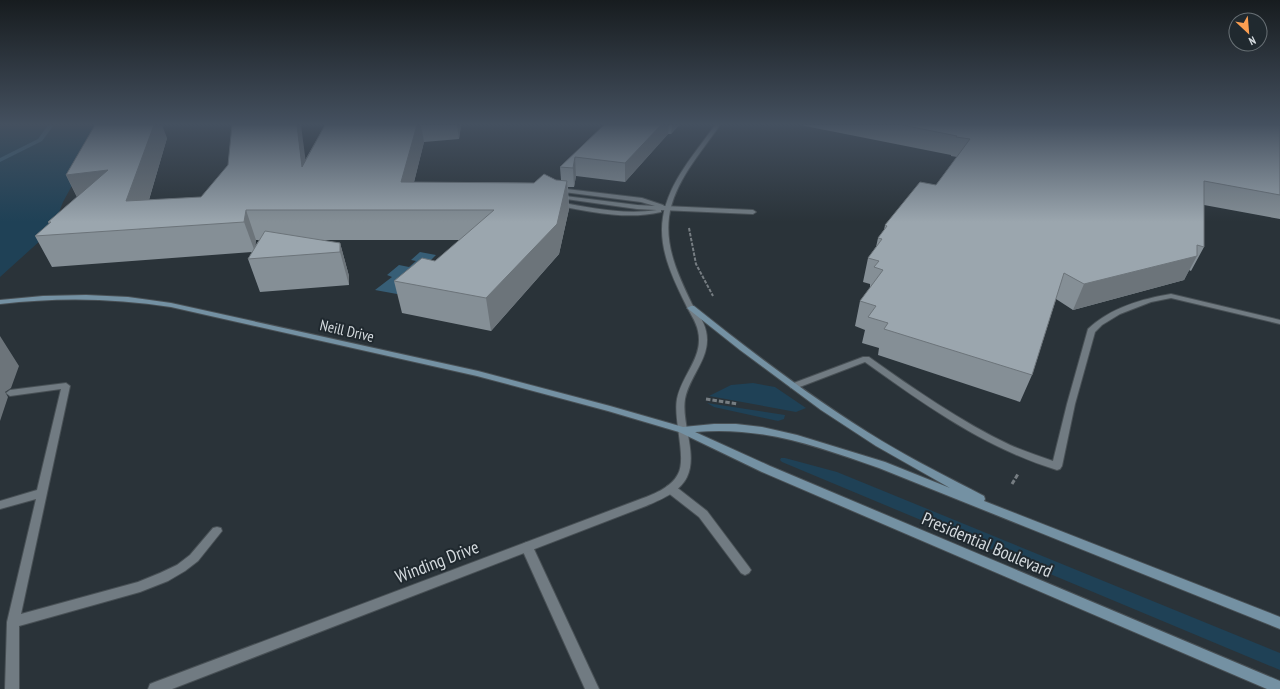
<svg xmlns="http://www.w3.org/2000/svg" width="1280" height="689" font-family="'PT Sans Narrow',sans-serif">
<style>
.green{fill:#1f4156}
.water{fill:#375e76}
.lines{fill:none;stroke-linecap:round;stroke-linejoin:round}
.stream{fill:#375e76;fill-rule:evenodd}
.service-casing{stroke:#485055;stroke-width:2}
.minor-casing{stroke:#485055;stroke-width:2}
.secondary-casing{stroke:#485055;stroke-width:2}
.path-far1{stroke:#767d82;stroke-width:2;stroke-dasharray:3.5 1.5;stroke-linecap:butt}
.path{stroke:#767d82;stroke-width:3;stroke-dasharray:4.5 2;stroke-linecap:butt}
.service{fill:#717b82;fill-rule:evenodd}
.minor{fill:#717b82;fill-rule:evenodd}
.secondary{fill:#7491a3;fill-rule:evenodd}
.wall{fill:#858f96;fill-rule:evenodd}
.shaded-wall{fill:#6c747a}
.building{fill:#9ba6ae;stroke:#6c747a}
.labels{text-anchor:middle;stroke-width:4;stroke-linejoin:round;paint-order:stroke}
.street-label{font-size:15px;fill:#d4dade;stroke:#20292f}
.near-street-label{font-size:18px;fill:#d4dade;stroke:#20292f}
</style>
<rect width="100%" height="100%" fill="#2a3339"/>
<!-- green -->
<g class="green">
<path d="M0,125H123L81,169L63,202L52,230L0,277Z"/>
<path d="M753,383L775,387L806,408L796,412L709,396L731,385Z"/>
<path d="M707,403L785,415L784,419L778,421L714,407Z"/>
<path d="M781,458H785L837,472L1280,653V670L782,462L780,460Z"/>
</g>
<!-- water -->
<path class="water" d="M420,252L436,255L397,294L375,290L392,277L387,275L399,265L409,267L416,261L411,260Z"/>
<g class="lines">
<!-- stream -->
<path class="stream" d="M48,125H54L42,141L0,162V158L38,139Z"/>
<!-- service casing -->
<g class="service-casing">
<g id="service">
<path d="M558,188L642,198L663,205L664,206L753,210L756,212L753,214L661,210V212C627,220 592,212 559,206L556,204L559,202C591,208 624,215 657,210L637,209L559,198L556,196L557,195L637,205L655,206L641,202L556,191V189Z"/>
<path d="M1171,294L1280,320V324L1171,298L1151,302L1120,314L1102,325L1095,332L1075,404L1062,466L1060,469L1057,470C985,448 925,405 865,362L797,388H791L790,386L791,384L863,357H869C914,389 960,421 1010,445C1024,451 1039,456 1053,461L1067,404L1088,329C1110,308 1141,299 1171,294Z"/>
<path d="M66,383L70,386L21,614L138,582L160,573L177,565L190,555L213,528L217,527L221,528L222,531L198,561L185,571L168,581L140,592L19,626V689H5L7,622L36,499L0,509V501L37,490L61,389L10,396L6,393L10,390Z"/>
<path d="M671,485L675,486L707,511L749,567L751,570L749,573L745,575L741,573L699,517L667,492L666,489L667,486Z"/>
<path d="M527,542L531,544L533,547L599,689H585L521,547L523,544Z"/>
</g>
</g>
<!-- minor casing -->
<g class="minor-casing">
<path id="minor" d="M715,125H720C700,154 674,182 669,217C665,248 679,277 692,304C697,312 704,321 706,331C712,357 690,374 685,399C681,423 698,454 687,477C680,492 660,500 646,506L172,689H148L150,684L155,682L638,500C652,495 671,488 678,474C687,458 673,419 677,399C682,374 704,357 698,331C696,321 689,312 685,303C672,277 658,247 663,217C669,181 695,154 715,125Z"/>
</g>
<!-- secondary casing -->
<g class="secondary-casing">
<path id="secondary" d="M86,295L128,297L171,303L478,371L610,406L683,427L714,424H736L762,427L797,435L885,462L950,488L876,446L821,410L740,350L687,308L691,306H694C754,354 816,401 882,441C915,461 950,478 984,496L985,499L984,501L1280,617V629L879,468C816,446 762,426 695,432L770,466L1280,681V689H1267L762,472L679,432L608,411L477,376L171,307C114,298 58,297 0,304V300L43,296Z"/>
</g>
<!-- path-far1 -->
<path class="path-far1" d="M689,228L696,264L713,296"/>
<!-- path -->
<g class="path">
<path d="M706,399L738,404"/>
<path d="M1012,484L1018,474"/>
</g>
<!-- service -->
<use href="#service" class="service"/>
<!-- minor -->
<use href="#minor" class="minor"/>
<!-- secondary -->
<use href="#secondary" class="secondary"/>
</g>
<!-- wall -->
<g class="wall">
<path d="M325,125H461L459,139L424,142L414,182L534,183L556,180H561L560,167L604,125H679L671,134H668L625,182L576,176L574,187H568L569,209L559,254L491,331L402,313L394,281L435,261L460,240H319L340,243L349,276V285L260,292L248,259L252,252L52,267L35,236L49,224L48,222L77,197L66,175L167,138L149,200L201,197L305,160ZM256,240H259L255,246Z"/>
<path d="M800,125H1280V219L1204,205V247L1191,271L1189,270L1184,280L1073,310L1056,299L1032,375L1020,402L878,355L879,348L862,343L865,330L855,326L860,301L870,288V284L863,282L868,258L876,247L878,238L884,230L885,225L936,185L957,157L951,156V155Z"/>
</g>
<!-- shaded-wall -->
<g class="shaded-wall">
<path d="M154,125H162L167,138L140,230L126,201Z"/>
<path d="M297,125H301L310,194L302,167Z"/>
<path d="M417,125H421L424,142L407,210L401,182Z"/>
<path d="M457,125H461L459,139Z"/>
<path d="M661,125H669L668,134L625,182V163Z"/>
<path d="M672,125H679L671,134Z"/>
<path d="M575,157L576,176L574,187L573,168Z"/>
<path d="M108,170L80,203L66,175Z"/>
<path d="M567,181L569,209L559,254L491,331L486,298Z"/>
<path d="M246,210L256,240L255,252L244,222Z"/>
<path d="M340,243L349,276V285L340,252Z"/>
<path d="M1197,256L1184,280L1073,310L1084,284Z"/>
<path d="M0,336L19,366L11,388L5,392L8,397L0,421Z"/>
</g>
<!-- building -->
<g class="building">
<path d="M95,125H154L126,201L201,197L228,165L232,125H297L302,167L325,125H417L401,182L534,183L544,174L556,180L567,181L557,224L486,298L394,281L422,258L435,261L494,210H246L244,222L35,236L51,222H48L108,170L66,175Z"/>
<path d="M604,125H661L625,163L575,157L573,168L560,167Z"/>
<path d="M902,125H1280V195L1204,181V247L1197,245V256L1084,284L1064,273L1032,375L884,329L888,323L868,317L876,306L860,301L883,270L874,267L879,261L868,258L882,239L878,238L887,226L885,225L920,182L936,185L970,139L956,137L957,136Z"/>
<path d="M265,231L340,243V252L248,259Z"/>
</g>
<!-- sky -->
<linearGradient id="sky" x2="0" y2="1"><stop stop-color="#171c1f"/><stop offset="0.56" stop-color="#44505f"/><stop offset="1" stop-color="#44505f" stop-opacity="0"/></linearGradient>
<rect width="1280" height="222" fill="url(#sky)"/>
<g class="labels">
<!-- street labels -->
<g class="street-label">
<text transform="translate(347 331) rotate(13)" y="5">Neill Drive</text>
</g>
<!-- near-street labels -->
<g class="near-street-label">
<text transform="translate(987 545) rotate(23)" y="6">Presidential Boulevard</text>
<text transform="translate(437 562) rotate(-21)" y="6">Winding Drive</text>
</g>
</g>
<!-- north arrow -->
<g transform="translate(1248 32) rotate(154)"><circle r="19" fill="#20292f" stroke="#687075"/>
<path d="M0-3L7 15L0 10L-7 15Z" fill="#fb9e51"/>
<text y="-6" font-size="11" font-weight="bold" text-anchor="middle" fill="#d4dade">N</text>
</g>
</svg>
